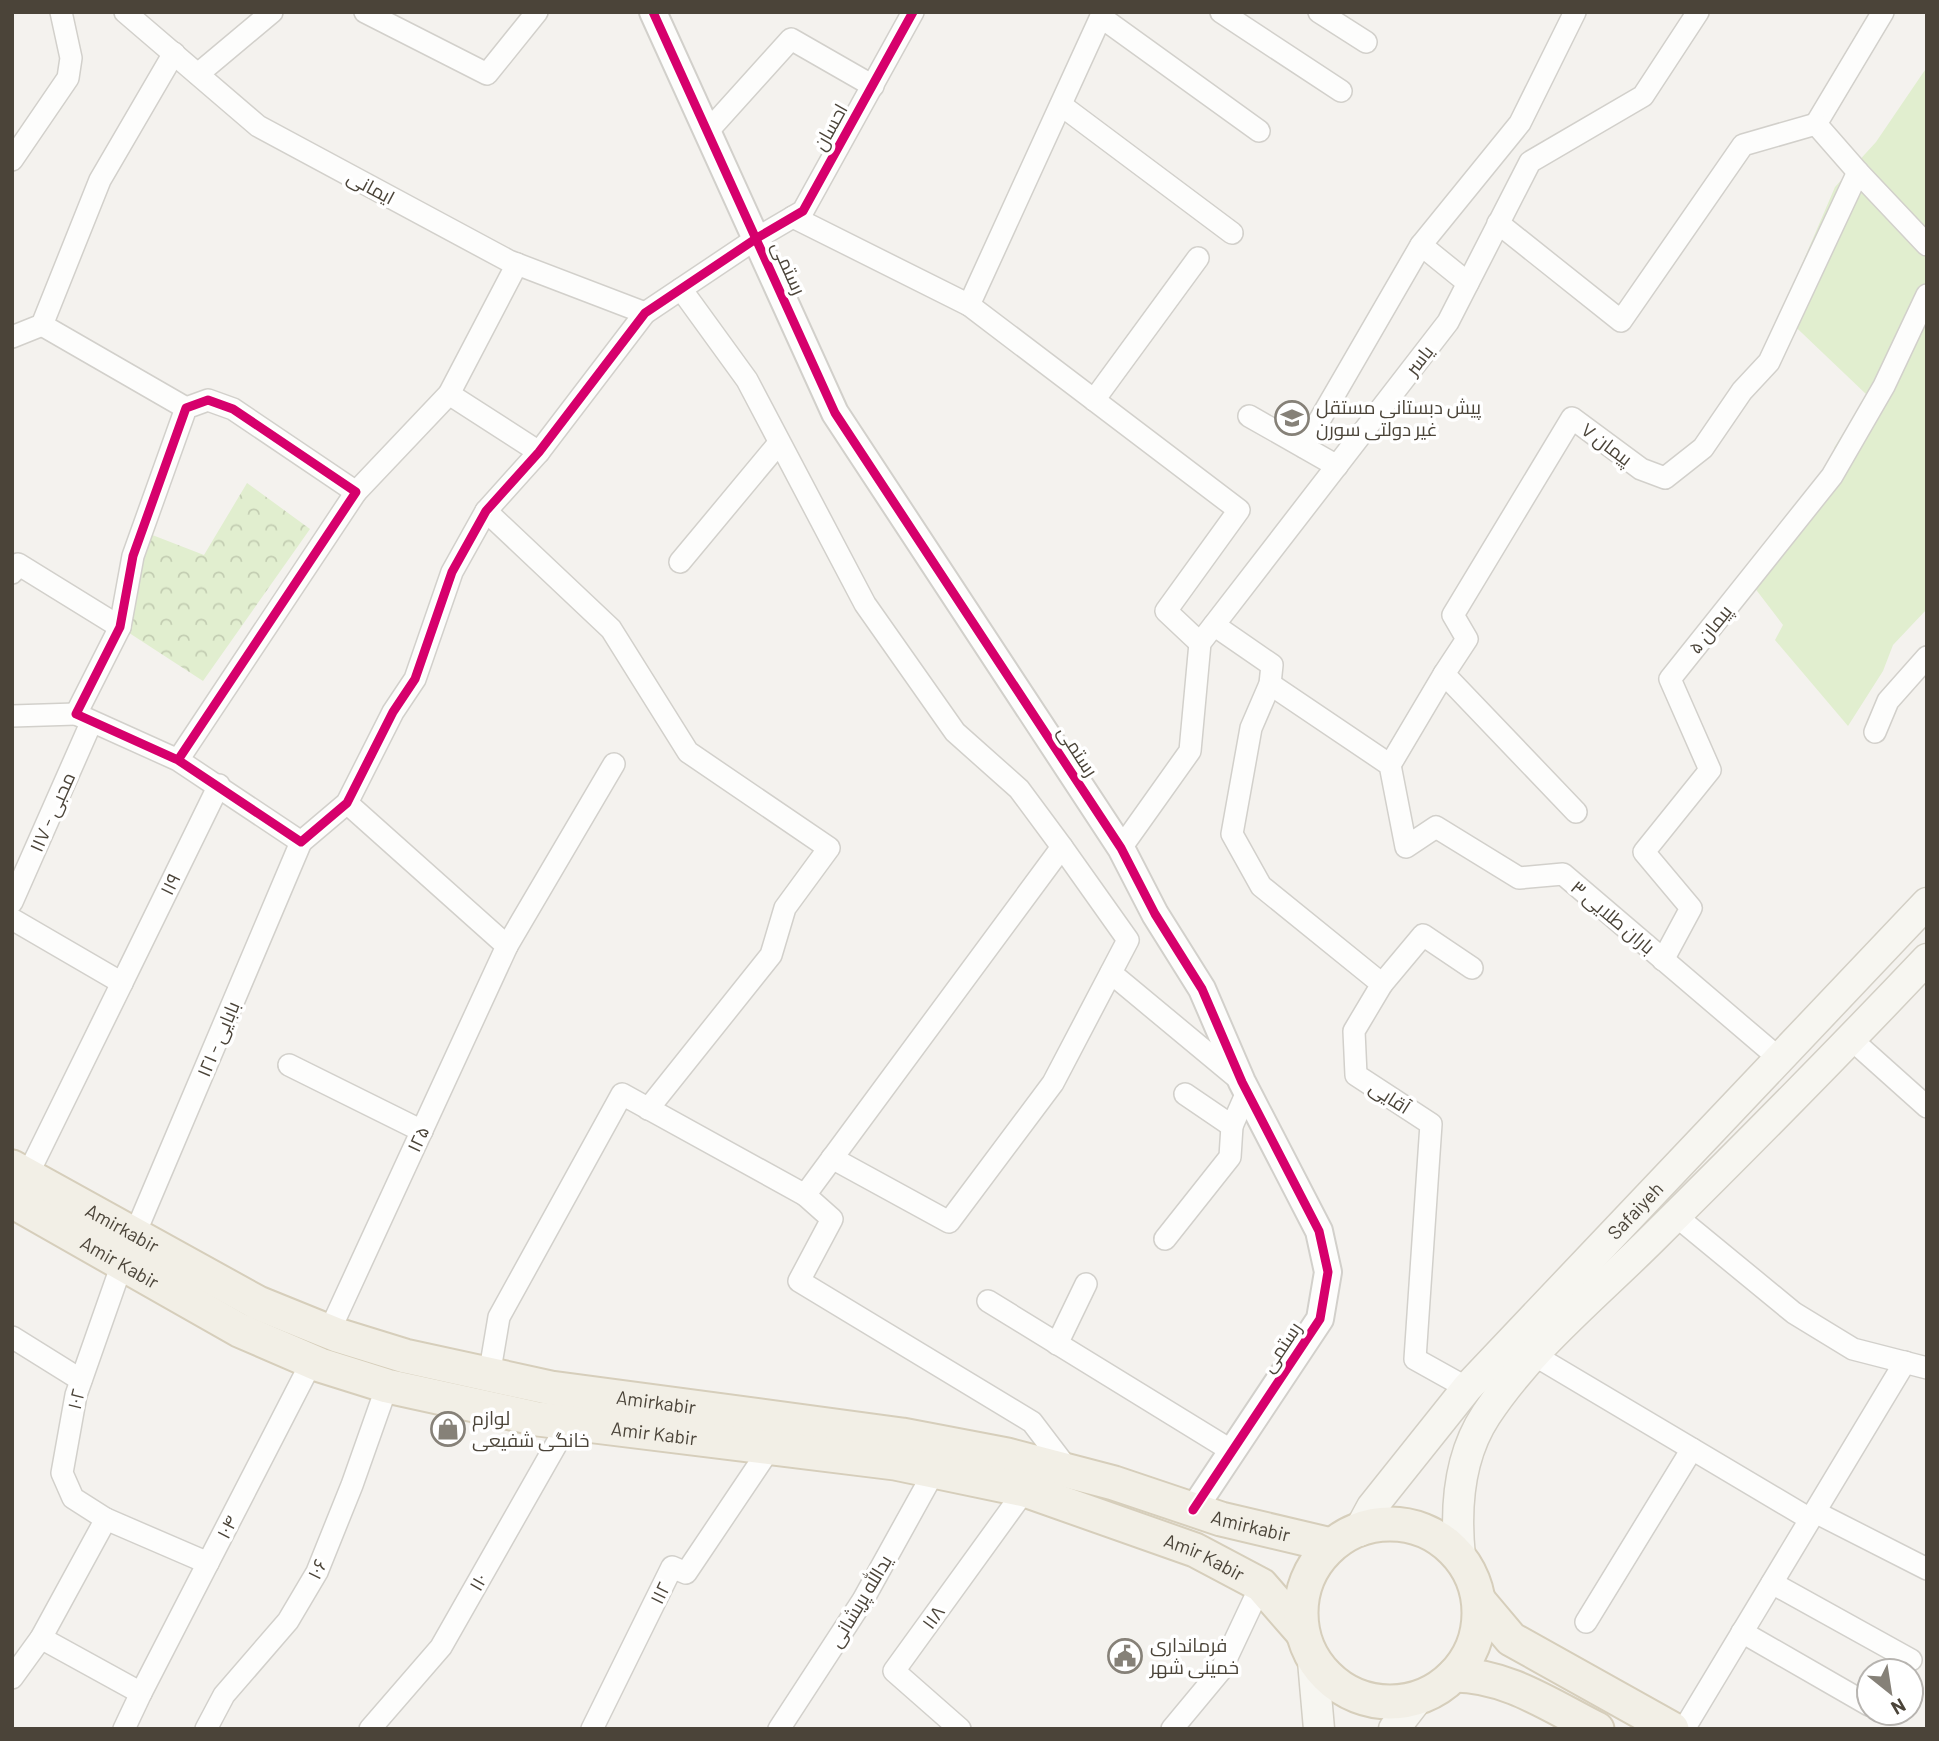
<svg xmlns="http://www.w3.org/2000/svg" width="1939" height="1741" font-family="Barlow,Cairo,sans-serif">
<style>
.park{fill:url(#park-crowns)}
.garden{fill:#e1eecf}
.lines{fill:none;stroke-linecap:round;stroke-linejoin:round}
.minor-casing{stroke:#d2d0cb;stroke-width:24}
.tertiary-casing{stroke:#d2d0cb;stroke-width:30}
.secondary-casing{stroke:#d3cfc5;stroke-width:33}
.primary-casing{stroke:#d6cebb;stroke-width:37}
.minor{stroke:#fdfdfc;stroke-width:21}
.tertiary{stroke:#fdfdfc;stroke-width:26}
.secondary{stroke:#f7f6f1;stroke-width:30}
.primary{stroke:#f2efe6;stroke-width:33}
.cycleway-casing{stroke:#fff;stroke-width:13}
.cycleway{stroke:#d6006c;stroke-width:9}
.labels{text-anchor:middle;stroke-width:7;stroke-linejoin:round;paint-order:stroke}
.street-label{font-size:19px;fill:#4b4439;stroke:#fff}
.poi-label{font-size:19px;fill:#4b4439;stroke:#fff;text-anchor:start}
</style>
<defs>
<pattern id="park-crowns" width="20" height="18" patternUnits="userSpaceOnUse" patternTransform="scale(1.75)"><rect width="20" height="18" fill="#e1eecf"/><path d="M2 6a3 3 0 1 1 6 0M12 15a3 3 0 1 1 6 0" fill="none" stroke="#c3cdb2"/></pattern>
</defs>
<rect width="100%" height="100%" fill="#f4f2ee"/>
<!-- park -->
<path class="park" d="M247,483L310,529L203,681L120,627L142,531L204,555Z"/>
<!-- garden -->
<path class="garden" d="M1927,67V609L1893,645L1883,671L1848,726L1775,640L1783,625L1754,587L1847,460L1834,448L1867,395L1781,313L1835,187L1876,142Z"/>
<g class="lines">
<!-- minor casing -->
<g class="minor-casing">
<g id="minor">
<path d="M125,12L258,126L509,261L645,313"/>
<path d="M365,12L487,74L537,12"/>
<path d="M1221,12L1341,91"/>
<path d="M1319,12L1366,42"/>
<path d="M1101,17L1259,131"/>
<path d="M198,74L272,12"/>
<path d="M1061,105L1232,233"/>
<path d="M1816,124L1883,12"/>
<path d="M708,131L791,39L873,86"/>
<path d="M12,160L68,78L71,58L61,12"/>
<path d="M793,217L969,305L1103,12"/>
<path d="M1498,223L1621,321L1743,145L1816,124L1858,172"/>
<path d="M1468,283L1421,245L1520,123L1575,12"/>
<path d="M969,305L1239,510L1166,611L1200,643"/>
<path d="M42,325L186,408"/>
<path d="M12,337L42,325L100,180L174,53"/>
<path d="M449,394L539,452"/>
<path d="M1094,400L1198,258"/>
<path d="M1249,416L1337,466"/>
<path d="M1304,447L1421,245"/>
<path d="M356,492L449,394L517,264"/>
<path d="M486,511L611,629L688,752L829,848L785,908L771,955L648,1109"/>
<path d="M680,562L779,443"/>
<path d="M12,573L18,564L120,627"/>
<path d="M1214,625L1272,665L1270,684L1251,728L1232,834L1261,886L1382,984L1354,1031L1356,1075L1431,1124L1415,1359L1467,1388"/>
<path d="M1270,684L1390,765L1406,847L1436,827L1519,878L1563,874L1781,1060"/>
<path d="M12,716L76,714"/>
<path d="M1875,732L1888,701L1927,657"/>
<path d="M178,760L356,492L233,409L208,400L186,408L133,556L120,627L76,714L178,760L301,842L347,803L393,712L415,679L452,572L486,511L539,452L645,313L757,238L803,211L913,12"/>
<path d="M1390,765L1444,674"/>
<path d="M1576,812L1444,674L1467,639L1453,615L1572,418L1641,469L1665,478L1703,448L1742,391L1769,362L1858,172L1927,245"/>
<path d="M1121,848L1190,751L1200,643L1448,322L1530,162L1643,96L1698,12"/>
<path d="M12,902L91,723"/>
<path d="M12,919L122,983L219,785"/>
<path d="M507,946L614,764"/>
<path d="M1663,960L1691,908L1644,852L1710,770L1670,679L1832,476L1884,386L1927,295"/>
<path d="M1111,973L1241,1081"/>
<path d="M1382,984L1423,935L1472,968"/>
<path d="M1851,1039L1927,1107"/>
<path d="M289,1065L422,1131"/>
<path d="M1185,1094L1232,1126L1247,1092"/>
<path d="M832,1158L949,1222L1053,1083L1128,940L1062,847"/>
<path d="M27,1176L122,983"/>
<path d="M805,1195L832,1219L799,1281L1032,1422L1070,1472"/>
<path d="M1676,1216L1794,1313L1853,1349L1927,1368"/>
<path d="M134,1236L301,842"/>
<path d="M1165,1239L1230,1157L1232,1126"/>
<path d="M988,1301L1232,1451"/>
<path d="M329,1332L507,946L347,803"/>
<path d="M12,1337L81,1380"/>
<path d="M1057,1344L1086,1284"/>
<path d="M1534,1355L1810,1519"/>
<path d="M489,1376L499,1317L622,1094L805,1195L1062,847L1019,789L955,732L865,604L747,380L681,289"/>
<path d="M1815,1512L1927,1569"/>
<path d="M106,1519L208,1563"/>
<path d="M1772,1583L1911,1660"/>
<path d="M1586,1622L1692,1449"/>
<path d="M1742,1632L1869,1705"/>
<path d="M41,1638L141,1693L124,1729"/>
<path d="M12,1678L41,1638L106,1519L73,1498L62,1473L76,1395L122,1264"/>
<path d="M141,1693L312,1361"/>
<path d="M206,1729L224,1695L288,1621L317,1572L352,1485L387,1386"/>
<path d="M370,1729L441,1647L569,1422"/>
<path d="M592,1729L672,1567L686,1573L770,1448"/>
<path d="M779,1729L863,1600L935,1470"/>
<path d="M960,1729L894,1671L1025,1490"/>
<path d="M1172,1729L1221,1670L1261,1585"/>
<path d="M1684,1729L1905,1362"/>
</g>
</g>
<!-- tertiary casing -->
<g class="tertiary-casing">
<path id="tertiary" d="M653,12L835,413L1121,848L1155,914L1202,989L1242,1082L1319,1231L1328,1272L1320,1319L1193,1510"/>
</g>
<!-- secondary casing -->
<g class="secondary-casing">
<g id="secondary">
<path id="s1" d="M1359,1531L1372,1507L1467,1388L1927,903"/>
<path d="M1460,1557C1455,1509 1459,1456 1486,1415C1530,1348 1597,1294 1653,1238C1746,1146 1837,1054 1927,959"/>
<path d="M1313,1661L1319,1729"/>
<path d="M1394,1729L1418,1698"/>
</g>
</g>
<!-- primary casing -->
<g class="primary-casing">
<g id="primary">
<path id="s2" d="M12,1167L258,1303L337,1335L405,1356L551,1388L902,1435L1007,1455L1114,1483L1221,1519L1331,1545"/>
<path id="s3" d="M12,1201L239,1330L320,1365L387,1386L538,1419L895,1463L1025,1490L1195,1550L1261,1585L1302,1632"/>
<circle cx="1390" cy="1613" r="89"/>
<path d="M1479,1601L1511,1639L1672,1729"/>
<path d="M1454,1675C1507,1675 1551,1706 1597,1729"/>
</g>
</g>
<!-- minor -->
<use href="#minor" class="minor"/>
<!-- tertiary -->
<use href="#tertiary" class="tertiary"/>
<!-- secondary -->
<use href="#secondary" class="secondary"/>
<!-- primary -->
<use href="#primary" class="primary"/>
<!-- cycleway casing -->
<g class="cycleway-casing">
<g id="cycleway">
<path d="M653,12L835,413L1121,848L1155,914L1202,989L1242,1082L1319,1231L1328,1272L1320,1319L1193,1510"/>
<path d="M178,760L356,492L233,409L208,400L186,408L133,556L120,627L76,714L178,760L301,842L347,803L393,712L415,679L452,572L486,511L539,452L645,313L757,238L803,211L913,12"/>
</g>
</g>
<!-- cycleway -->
<use href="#cycleway" class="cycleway"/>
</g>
<!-- icons -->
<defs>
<g id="school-ring" transform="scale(1.75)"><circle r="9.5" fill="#fff" stroke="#868178" stroke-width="1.5"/><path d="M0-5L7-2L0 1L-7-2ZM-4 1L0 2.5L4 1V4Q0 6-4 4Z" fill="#868178"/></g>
<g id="shop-ring" transform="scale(1.75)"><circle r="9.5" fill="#fff" stroke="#868178" stroke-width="1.5"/><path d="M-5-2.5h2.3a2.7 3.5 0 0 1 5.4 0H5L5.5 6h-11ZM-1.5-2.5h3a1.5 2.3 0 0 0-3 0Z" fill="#868178"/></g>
<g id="civic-ring" transform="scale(1.75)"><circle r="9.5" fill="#fff" stroke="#868178" stroke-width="1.5"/><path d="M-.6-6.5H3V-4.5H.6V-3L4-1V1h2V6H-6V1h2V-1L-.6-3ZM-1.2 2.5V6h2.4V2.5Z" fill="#868178"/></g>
</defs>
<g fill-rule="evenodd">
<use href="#school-ring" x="1292" y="418"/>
<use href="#shop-ring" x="448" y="1429"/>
<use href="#civic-ring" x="1125" y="1656"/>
</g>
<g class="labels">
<!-- street labels -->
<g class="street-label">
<text transform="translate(830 127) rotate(-61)" y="7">احسان</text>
<text transform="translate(371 187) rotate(28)" y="7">ایمانی</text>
<text transform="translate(789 268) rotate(66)" y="7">رستمی</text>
<text transform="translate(1419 360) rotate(-52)" y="7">یاسر</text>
<text transform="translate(1607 444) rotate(37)" y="7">پیمان ۷</text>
<text transform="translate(1710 629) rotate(-51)" y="7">پیمان ۵</text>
<text transform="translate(1078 751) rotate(57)" y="7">رستمی</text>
<text transform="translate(52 812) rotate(-66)" y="7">محبی - ۱۱۷</text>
<text transform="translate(170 884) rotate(-64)" y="7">۱۱۹</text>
<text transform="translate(1613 917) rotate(40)" y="7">باران طلایی ۳</text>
<text transform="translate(218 1039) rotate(-67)" y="7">بابایی - ۱۲۱</text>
<text transform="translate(1390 1097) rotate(33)" y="7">آقایی</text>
<text transform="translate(418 1139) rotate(-65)" y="7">۱۲۵</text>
<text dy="7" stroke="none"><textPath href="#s1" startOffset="424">Safaiyeh</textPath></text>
<text dy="7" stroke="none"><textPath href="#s2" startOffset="126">Amirkabir</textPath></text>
<text dy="7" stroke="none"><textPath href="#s3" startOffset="124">Amir Kabir</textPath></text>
<text transform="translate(1281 1347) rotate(-56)" y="7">رستمی</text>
<text transform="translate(76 1399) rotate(-76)" y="7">۱۰۲</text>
<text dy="7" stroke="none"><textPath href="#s2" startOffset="693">Amirkabir</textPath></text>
<text dy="7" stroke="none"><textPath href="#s3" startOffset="691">Amir Kabir</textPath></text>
<text dy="7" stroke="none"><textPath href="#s2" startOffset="1302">Amirkabir</textPath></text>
<text transform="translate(227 1527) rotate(-63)" y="7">۱۰۴</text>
<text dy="7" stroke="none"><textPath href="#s3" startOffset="1258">Amir Kabir</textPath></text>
<text transform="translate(317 1569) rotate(-64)" y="7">۱۰۶</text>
<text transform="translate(478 1582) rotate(-60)" y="7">۱۱۰</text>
<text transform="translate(660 1593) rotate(-64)" y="7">۱۱۲</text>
<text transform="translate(860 1601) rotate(-59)" y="7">یدالله پریشانی</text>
<text transform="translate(933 1617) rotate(-54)" y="7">۱۱۸</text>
</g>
<!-- poi labels -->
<g class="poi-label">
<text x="1316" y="414">پیش دبستانی مستقل<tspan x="1316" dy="22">غیر دولتی سورن</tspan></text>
<text x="472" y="1425">لوازم<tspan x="472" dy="22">خانگی شفیعی</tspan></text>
<text x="1150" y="1652">فرمانداری<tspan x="1150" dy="22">خمینی شهر</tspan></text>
</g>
</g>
<!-- border -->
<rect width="1939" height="1741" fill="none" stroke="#4b4439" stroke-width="28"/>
<!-- north arrow -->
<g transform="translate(1890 1692) rotate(150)"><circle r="33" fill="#ffffff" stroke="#b7b4b0" stroke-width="2"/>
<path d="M0-5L12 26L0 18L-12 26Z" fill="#868178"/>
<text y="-10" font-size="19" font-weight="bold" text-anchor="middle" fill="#4b4439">N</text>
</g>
</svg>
